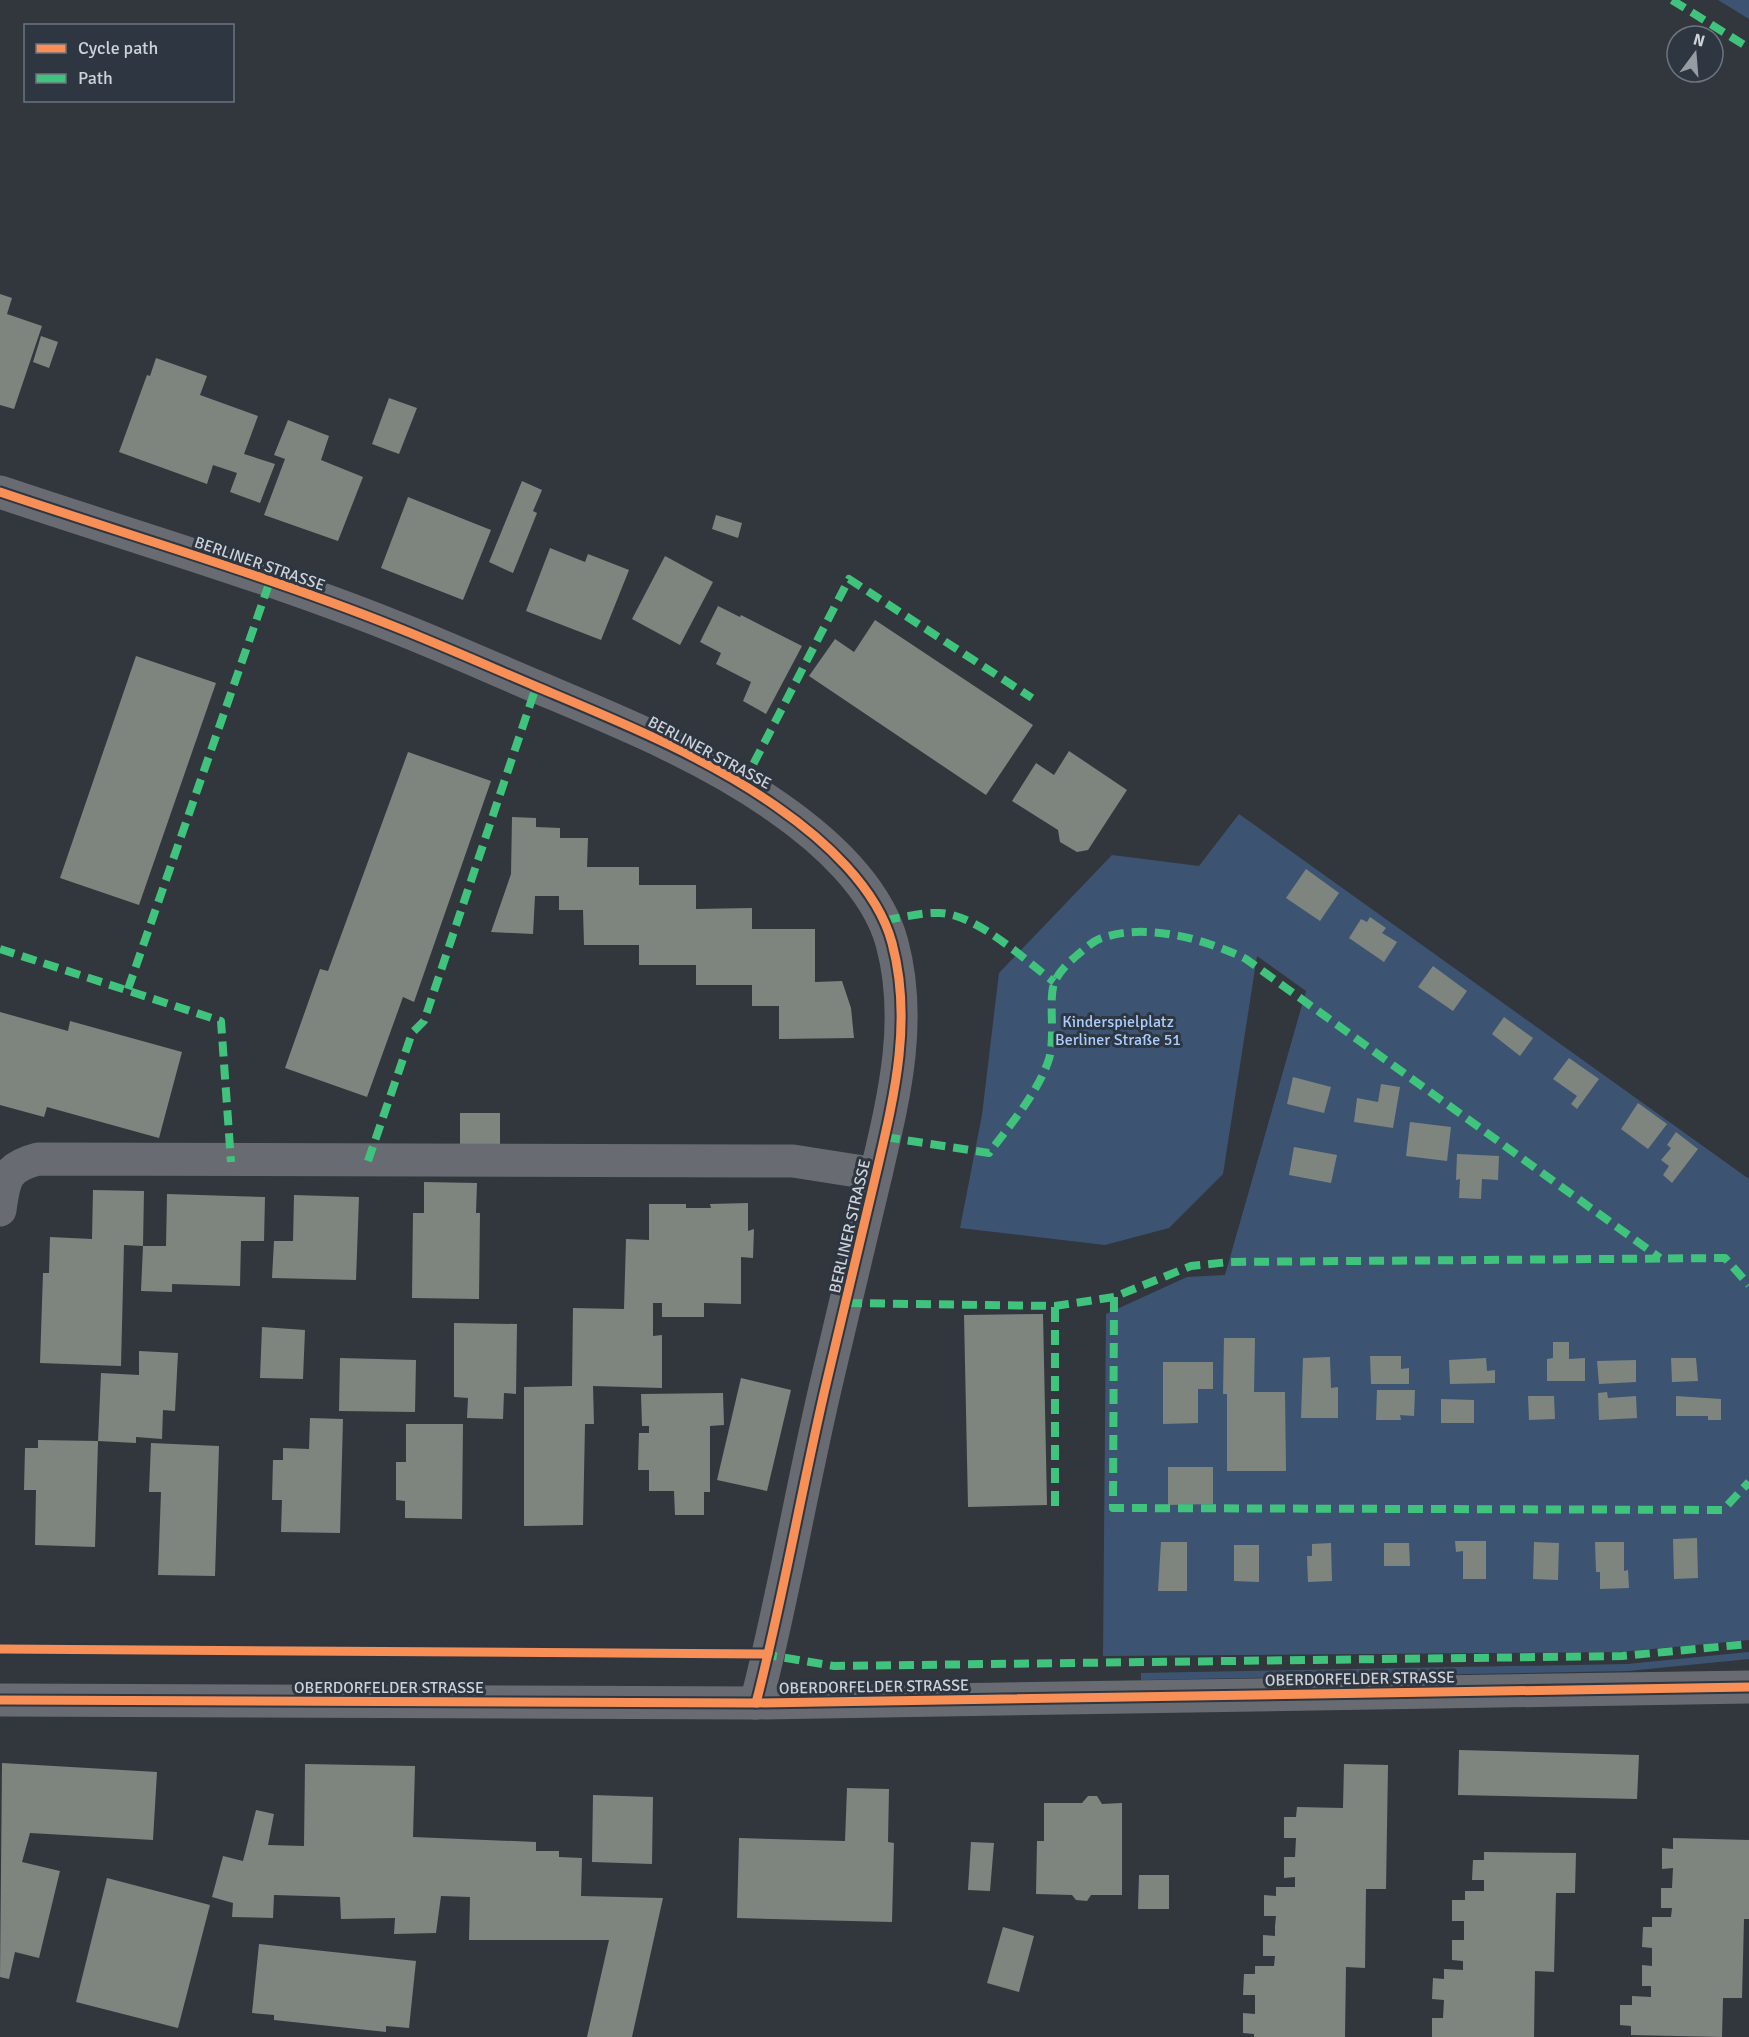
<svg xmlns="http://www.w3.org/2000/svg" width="1749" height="2037" font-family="Signika,sans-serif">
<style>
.green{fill:#3c5472}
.building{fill:#7e857e}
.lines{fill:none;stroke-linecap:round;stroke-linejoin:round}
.minor{stroke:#686c72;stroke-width:33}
.quiet{stroke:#40c37c;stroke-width:8;stroke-dasharray:15 8;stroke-linecap:butt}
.cycleway-casing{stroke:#2e3641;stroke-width:13}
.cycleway{stroke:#f78f57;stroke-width:9}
.labels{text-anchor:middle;stroke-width:6;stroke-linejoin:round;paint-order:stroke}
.street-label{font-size:16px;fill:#cdd2d9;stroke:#2e3641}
.park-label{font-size:16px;fill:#a9cefe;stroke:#2e3641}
</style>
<rect width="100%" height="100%" fill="#32373d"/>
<!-- green -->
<g class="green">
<path d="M1718,0H1749V19Z"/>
<path d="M1239,814L1749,1179V1640L1619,1652L1103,1656L1106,1314L1187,1277L1225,1275L1306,991L1257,956L1223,1174L1169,1228L1105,1245L960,1228L982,1115L999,973L1112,855L1199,866Z"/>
<path d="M1749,1652V1659L1628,1671L1141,1680V1673L1627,1664Z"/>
</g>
<!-- building -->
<g class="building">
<path d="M0,294L12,298L7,314L42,326L14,409L0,405Z"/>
<path d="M41,336L58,342L49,368L33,362Z"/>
<path d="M156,358L207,376L200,395L258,416L244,454L275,464L260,503L230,492L237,473L213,465L207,484L119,452L147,375L150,376Z"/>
<path d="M389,398L417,408L399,454L372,444Z"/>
<path d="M288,420L329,436L321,460L363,477L338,541L264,515L285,459L274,455Z"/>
<path d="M522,481L542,490L533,511L537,513L513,573L489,562Z"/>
<path d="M408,497L491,530L463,600L381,568Z"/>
<path d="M716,515L742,523L738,538L712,529Z"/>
<path d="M550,548L585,562L588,554L629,570L601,640L526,611Z"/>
<path d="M665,556L713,582L680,645L632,619Z"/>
<path d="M718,606L740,617L741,615L802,646L766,714L743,701L751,682L716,664L721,653L700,642Z"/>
<path d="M875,620L1033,725L986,795L809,676L835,639L854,652Z"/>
<path d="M136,656L216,683L139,905L60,878Z"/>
<path d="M1069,751L1127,790L1088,850L1077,852L1060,842L1058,830L1012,801L1036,763L1054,775Z"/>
<path d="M408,752L491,781L414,1002L403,997L367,1097L285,1068L320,969L328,971Z"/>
<path d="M512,817L536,818V827L560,828V838H588L587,867H639V885H696V909L752,908V929H815V982L842,981L851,1008L854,1038L779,1039V1006H752V985H696V965H639V945H584L583,910H559V896H535L533,934L491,932L511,874Z"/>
<path d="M1306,869L1339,893L1320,921L1286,898Z"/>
<path d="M1370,917L1386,928L1382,933L1397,942L1384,962L1349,938L1361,919L1367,922Z"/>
<path d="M1433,966L1467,991L1453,1011L1418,987Z"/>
<path d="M0,1012L68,1031L70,1021L182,1052L159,1138L47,1107L44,1117L0,1105Z"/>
<path d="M1504,1017L1533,1038L1520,1056L1492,1034Z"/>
<path d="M1569,1058L1599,1079L1577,1109L1571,1104L1577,1096L1553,1079Z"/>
<path d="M1293,1077L1331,1087L1324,1113L1287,1104Z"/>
<path d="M1381,1084L1400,1087L1393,1128L1354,1122L1357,1098L1378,1102Z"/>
<path d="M1638,1103L1667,1124L1648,1149L1621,1129Z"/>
<path d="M460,1113H500V1146L460,1147Z"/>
<path d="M1410,1122L1451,1127L1447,1161L1406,1156Z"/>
<path d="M1676,1132L1698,1149L1672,1183L1663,1175L1669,1166L1661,1160L1671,1148L1667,1145Z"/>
<path d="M1294,1147L1337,1155L1331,1183L1289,1175Z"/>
<path d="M1457,1154L1499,1156L1498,1180L1482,1179L1481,1199L1459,1198L1460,1179L1456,1180Z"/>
<path d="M424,1182L477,1183L476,1213H480L479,1299L412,1298L413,1213H424Z"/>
<path d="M93,1190L144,1191L143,1246L124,1245L121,1366L40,1363L43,1273H49L50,1237L92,1239Z"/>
<path d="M167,1194L265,1197L264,1241H241L240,1286L172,1284V1292L141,1291L143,1246H166Z"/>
<path d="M294,1195L359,1197L356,1280L272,1278L274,1241H293Z"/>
<path d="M748,1203V1231L754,1229L753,1258L741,1257V1304L704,1303V1317H662V1303H653V1336L662,1335V1388L593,1386L594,1424H585L583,1525L524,1526V1387L572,1386L573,1308L624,1309L626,1239L649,1240V1204H686V1208H711L710,1204Z"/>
<path d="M1043,1314L1047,1505L968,1507L964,1315Z"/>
<path d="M454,1323L517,1324L516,1394L504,1393L503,1419L467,1418L468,1398L454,1397Z"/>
<path d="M262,1327L305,1330L303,1379L260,1378Z"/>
<path d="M1224,1338H1255L1254,1392H1285L1286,1471H1227V1394H1223Z"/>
<path d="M1553,1342H1569V1359L1585,1358V1381H1547V1359L1553,1358Z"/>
<path d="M139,1351L178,1353L175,1411L163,1410L162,1439L136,1437V1443L98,1441L95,1547L35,1545L36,1490H24L25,1448H38V1440L98,1441L101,1373L139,1375Z"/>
<path d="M1370,1356H1401V1369L1409,1368V1384H1371Z"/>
<path d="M1330,1357L1331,1388L1338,1387V1418H1301L1303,1358Z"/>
<path d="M340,1358L416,1360L415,1412L339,1411Z"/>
<path d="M1486,1358L1487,1371L1495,1370V1383L1450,1384L1449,1360Z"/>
<path d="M1671,1358H1696L1698,1381L1672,1382Z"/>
<path d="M1636,1360V1382L1599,1384L1597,1361Z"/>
<path d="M1163,1362H1213V1389H1198V1423L1163,1424Z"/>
<path d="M741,1378L791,1390L767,1491L717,1480Z"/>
<path d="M1377,1390H1415L1414,1416L1400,1415L1401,1420H1376Z"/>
<path d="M1607,1392L1608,1398L1636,1396L1637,1418L1599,1420L1598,1393Z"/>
<path d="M723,1393L724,1425L710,1426V1492H704V1515H675L674,1491H649V1470H638L639,1433H649V1426H642L641,1394Z"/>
<path d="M1528,1396H1554L1555,1419L1529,1420Z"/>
<path d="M1676,1396L1721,1399V1420H1708V1416H1676Z"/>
<path d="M1441,1399L1474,1400V1423H1441Z"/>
<path d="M310,1418L343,1419L340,1533L281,1532L282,1500H272L273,1460H283V1448L309,1449Z"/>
<path d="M406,1424H463L462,1519L405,1518V1501L396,1500V1462H406Z"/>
<path d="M151,1443L219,1446L215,1576L158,1575L161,1492H149Z"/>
<path d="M1168,1467H1213V1504L1168,1505Z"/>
<path d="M1697,1538L1698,1578L1674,1579L1673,1539Z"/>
<path d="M1455,1541H1486V1579H1463V1551L1456,1552Z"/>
<path d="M1161,1542H1187V1591H1158Z"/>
<path d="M1534,1542L1559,1543L1558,1580L1533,1579Z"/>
<path d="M1595,1542H1624V1571L1628,1570L1629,1588L1600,1589V1572H1596Z"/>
<path d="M1331,1543L1332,1581L1308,1582L1307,1556H1312V1544Z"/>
<path d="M1384,1543H1409L1410,1566H1384Z"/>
<path d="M1234,1545H1259V1582L1234,1581Z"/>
<path d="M1459,1750L1639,1755L1637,1799L1458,1795Z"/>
<path d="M2,1763L157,1772L153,1840L30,1833L22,1862L60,1871L39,1958L15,1952L9,1979L0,1977Z"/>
<path d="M305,1764L415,1766L413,1837L536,1842V1851H559V1857L582,1858L581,1896L663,1898L632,2037H587L609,1940H469L470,1897L441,1896L436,1933L394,1934L395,1918L341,1919L340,1897L274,1895L273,1918L232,1917L233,1903L212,1897L223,1856L243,1861L256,1810L274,1814L268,1845L304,1846Z"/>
<path d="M1344,1764L1388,1765L1386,1889H1366L1365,1968L1346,1967L1345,2037H1254V2034L1243,2033V2013L1255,2014V1995H1243L1244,1974H1255V1966H1274L1275,1956H1263V1935L1275,1936V1926L1276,1916H1264V1895L1276,1896V1887H1295V1877L1284,1878V1857H1295L1296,1838H1284V1817H1296L1297,1807L1343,1808Z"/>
<path d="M847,1788L889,1789L888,1842L894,1843L892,1922L737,1918L739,1838L845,1841Z"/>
<path d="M593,1795L653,1797L652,1864L592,1862Z"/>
<path d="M1088,1796H1097L1102,1804L1122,1803V1895H1091L1087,1901L1076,1900L1072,1895L1036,1894L1037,1841H1044V1803H1082Z"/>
<path d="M1673,1838L1749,1840V1919H1744L1742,1998H1723L1722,2037L1631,2035V2026L1620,2025V2005H1632V1996L1651,1997V1986H1642V1965L1652,1966V1948L1642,1947L1643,1927H1652V1917H1671L1672,1908H1661V1888H1672L1673,1868L1662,1869V1848L1673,1849Z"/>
<path d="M971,1842L994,1843L990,1891L968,1890Z"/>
<path d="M1484,1852L1576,1853L1575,1893H1556L1554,1972L1535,1971L1534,2037H1432V2018H1443L1444,2000L1432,1999L1433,1978L1444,1979V1969L1463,1970V1961L1452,1960V1940H1464V1921H1452V1900H1465V1891H1484V1880H1472L1473,1860H1484Z"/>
<path d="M1139,1875H1169V1909H1138Z"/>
<path d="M107,1878L210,1905L178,2028L76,2002Z"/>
<path d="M1003,1927L1034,1936L1019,1992L987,1983Z"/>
<path d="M259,1944L416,1961L409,2028L386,2026V2032L274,2020V2015L252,2013Z"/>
</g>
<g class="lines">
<!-- minor -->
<g class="minor">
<path d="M0,492C131,536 265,575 393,626C441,645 488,666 535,686C618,721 703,755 777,807C823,839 877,887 892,943C913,1021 894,1097 876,1174C860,1241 844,1309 828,1376C802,1485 784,1595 756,1703"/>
<path d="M0,1210C4,1179 6,1167 38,1159L793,1161L876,1174"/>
<path d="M0,1700L756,1703L1749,1687"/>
</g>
<!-- quiet -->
<g class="quiet">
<path d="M1672,0L1749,48"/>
<path d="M743,784L849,579L1032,698"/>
<path d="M885,920C902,918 922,912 940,913C978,915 1025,960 1054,982"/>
<path d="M0,949L221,1021L231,1162"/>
<path d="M128,989L270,581"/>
<path d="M885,1137L989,1153C1010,1125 1036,1095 1048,1062C1057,1038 1047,999 1055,981C1059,972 1068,963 1075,957C1085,949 1093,940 1105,937C1148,923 1208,940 1246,959L1660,1258"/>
<path d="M368,1161L412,1033L424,1021L536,687"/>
<path d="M1114,1297L1113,1508L1723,1510L1749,1482"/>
<path d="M847,1303L1055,1306L1114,1297L1191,1266L1229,1262L1725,1258L1749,1285"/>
<path d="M1055,1506V1306"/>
<path d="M762,1654L834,1666L1622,1656L1749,1644"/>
</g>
<!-- cycleway casing -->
<g class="cycleway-casing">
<g id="cycleway">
<path d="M0,492C131,536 265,575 393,626C441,645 488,666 535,686C618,721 703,755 777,807C823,839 877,887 892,943C913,1021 894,1097 876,1174C860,1241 844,1309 828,1376C802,1485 784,1595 756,1703"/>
<path d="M0,1649L768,1654"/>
<path d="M0,1700L756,1703L1749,1687"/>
</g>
</g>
<!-- cycleway -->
<use href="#cycleway" class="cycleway"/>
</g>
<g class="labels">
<!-- street labels -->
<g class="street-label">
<text transform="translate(260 563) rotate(19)" y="6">BERLINER STRASSE</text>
<text transform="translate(710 752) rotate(28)" y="6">BERLINER STRASSE</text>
<text transform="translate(849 1226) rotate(-77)" y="6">BERLINER STRASSE</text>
<text transform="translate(1360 1678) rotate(-1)" y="6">OBERDORFELDER STRASSE</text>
<text transform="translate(874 1686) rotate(-1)" y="6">OBERDORFELDER STRASSE</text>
<text x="389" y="1693">OBERDORFELDER STRASSE</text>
</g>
<!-- park labels -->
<g class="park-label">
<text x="1118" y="1027">Kinderspielplatz<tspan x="1118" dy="18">Berliner Straße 51</tspan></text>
</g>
</g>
<!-- legend -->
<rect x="24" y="24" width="210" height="78" fill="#2e3641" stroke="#6e747e" stroke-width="1.5"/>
<rect x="36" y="44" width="30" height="9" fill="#f78f57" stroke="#6e747e" stroke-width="1.5"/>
<text x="78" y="54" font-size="18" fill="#cdd2d9">Cycle path</text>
<rect x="36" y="74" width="30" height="9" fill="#40c37c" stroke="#6e747e" stroke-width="1.5"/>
<text x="78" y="84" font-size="18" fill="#cdd2d9">Path</text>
<!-- north arrow -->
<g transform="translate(1695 54) rotate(16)"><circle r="28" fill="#2e3641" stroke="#6e747e" stroke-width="1.5"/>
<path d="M0-4.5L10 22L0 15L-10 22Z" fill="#979ca2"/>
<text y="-9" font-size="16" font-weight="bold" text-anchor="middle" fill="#cdd2d9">N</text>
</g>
</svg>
